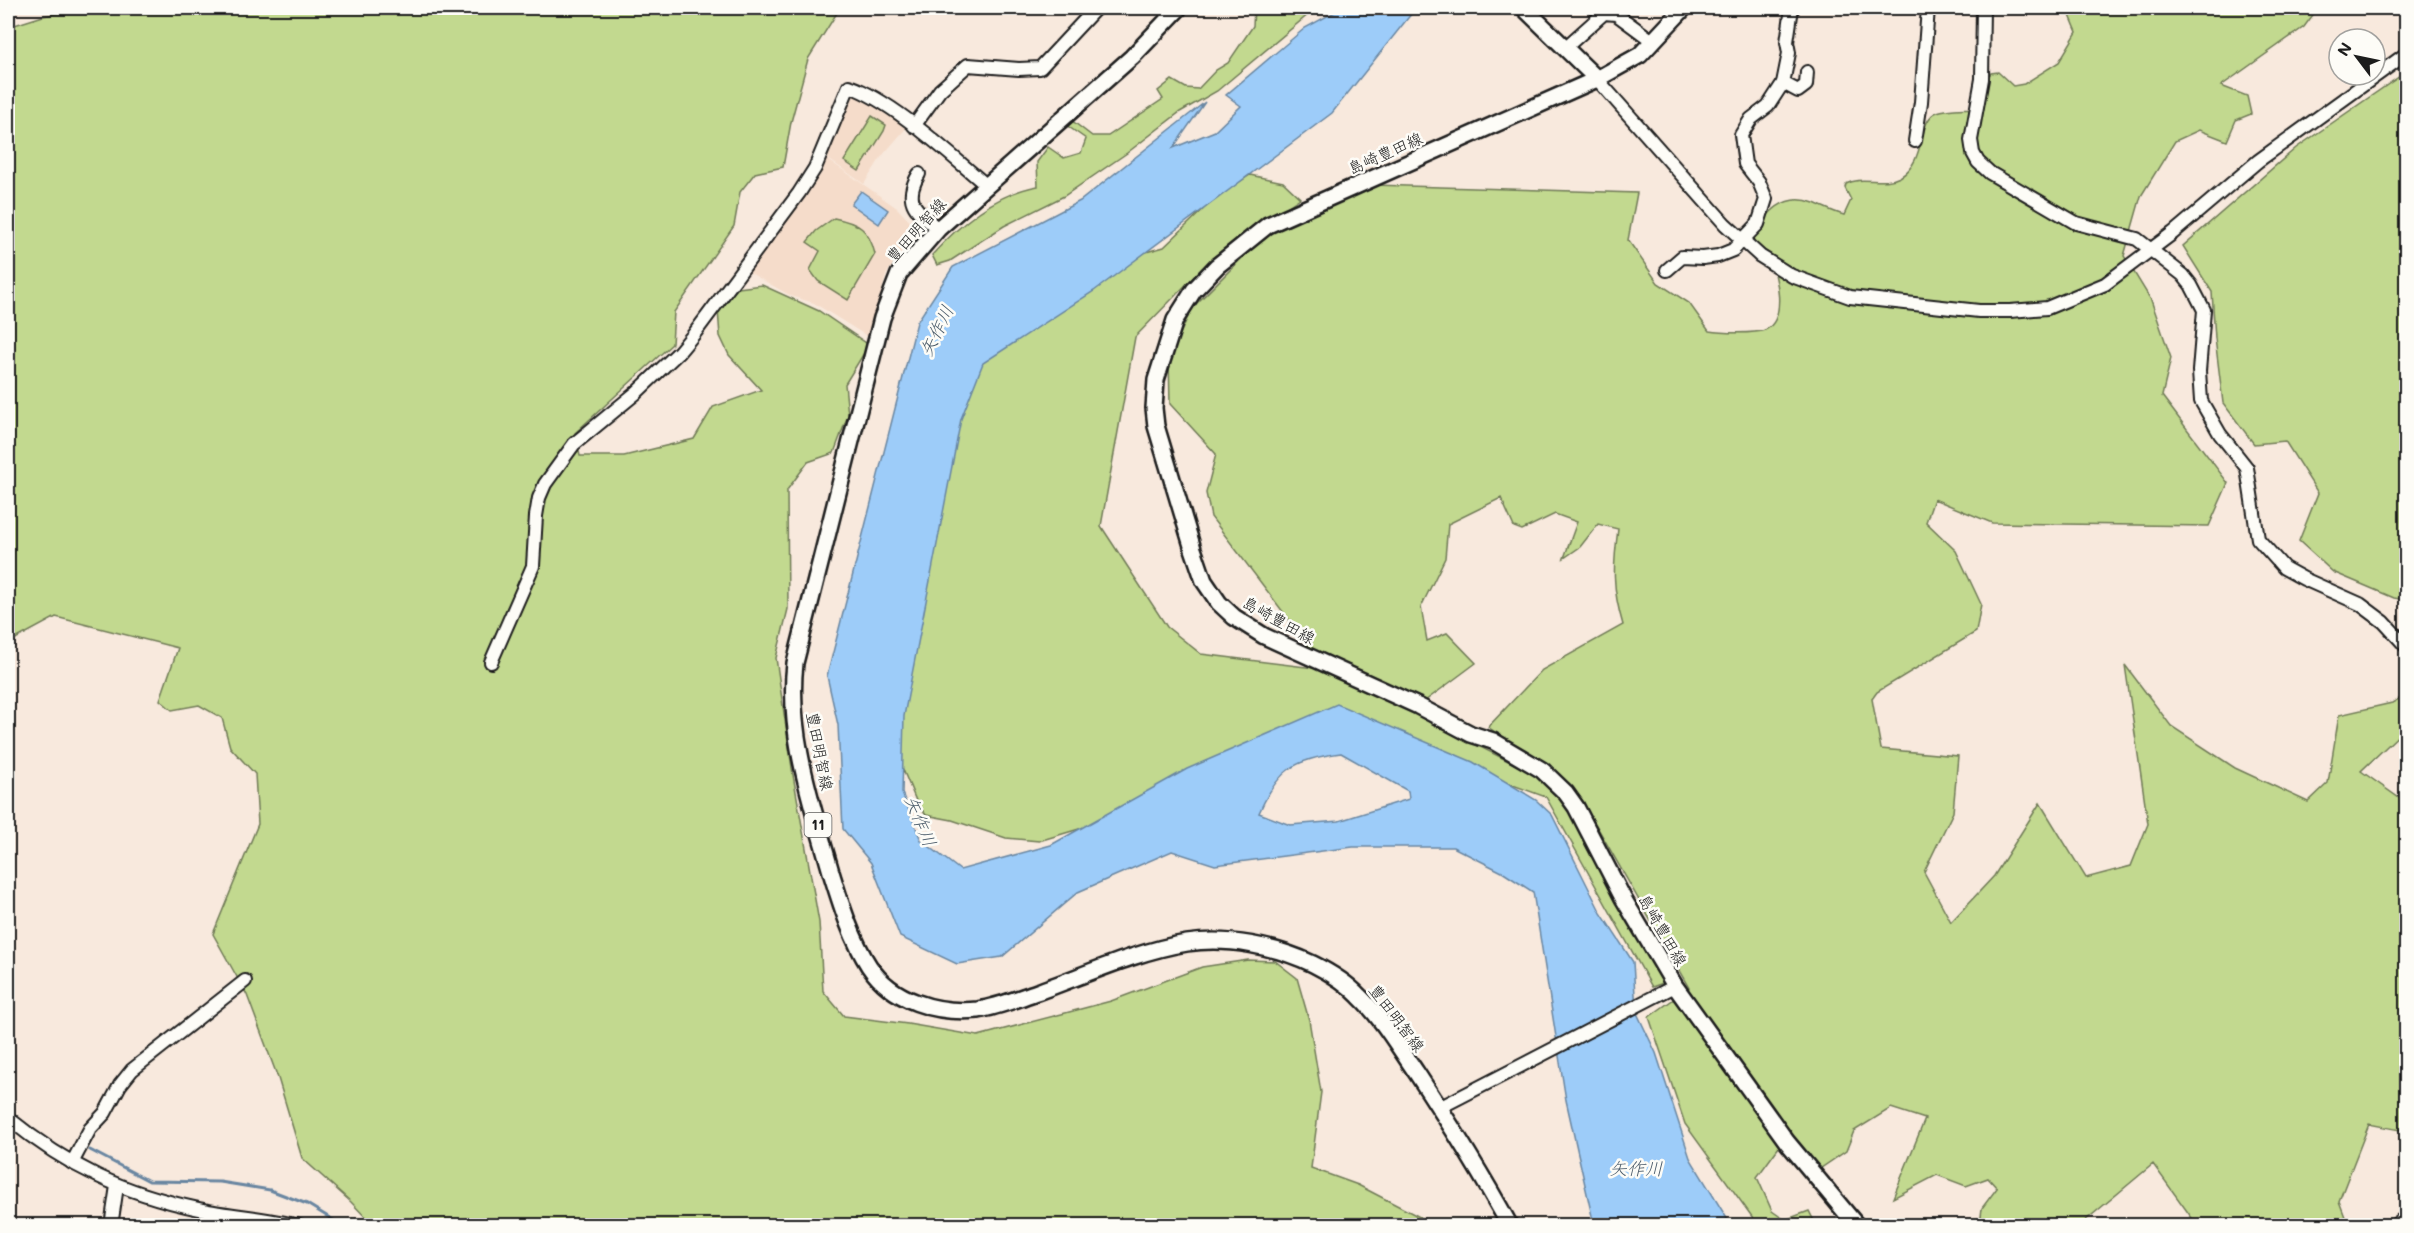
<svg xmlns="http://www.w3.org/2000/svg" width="2414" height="1233" font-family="Mali,'Klee One',sans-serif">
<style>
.built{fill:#f5dcca}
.green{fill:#c2d98f;stroke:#6f7a56;stroke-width:1.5}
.water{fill:#9dccf9;stroke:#6986a1;stroke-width:1.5;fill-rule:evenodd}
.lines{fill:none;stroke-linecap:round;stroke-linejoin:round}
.stream{stroke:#6986a1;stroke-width:3}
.minor-casing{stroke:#1c1c1c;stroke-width:16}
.major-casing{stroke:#1c1c1c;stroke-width:20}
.minor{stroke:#fdfcf7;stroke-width:12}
.major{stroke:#fdfcf7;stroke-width:15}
.labels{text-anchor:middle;stroke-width:5;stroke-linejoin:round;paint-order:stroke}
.shield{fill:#fdfcf7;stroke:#605f5e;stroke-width:1.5}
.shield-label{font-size:15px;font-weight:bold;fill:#1c1c1c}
.street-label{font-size:16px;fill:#1c1c1c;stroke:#fdfcf7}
.water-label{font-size:18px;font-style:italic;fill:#495a69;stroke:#fdfcf7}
</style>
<rect width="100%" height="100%" fill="#f8e9dd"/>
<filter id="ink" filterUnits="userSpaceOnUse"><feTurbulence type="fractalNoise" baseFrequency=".0167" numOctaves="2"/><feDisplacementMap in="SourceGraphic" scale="12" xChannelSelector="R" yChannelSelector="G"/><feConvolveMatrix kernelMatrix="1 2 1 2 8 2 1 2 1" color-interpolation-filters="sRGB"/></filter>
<g filter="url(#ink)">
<!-- built -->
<g class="built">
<path d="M849,91L861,93L908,126L882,156L864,184L824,156Z"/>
<path d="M824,157L897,208L920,232L899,253L886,275L870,338L814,303L791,296L747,271Z"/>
</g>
<!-- green -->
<g class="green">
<path d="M88,8H840L808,59L791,122L783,167L755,173L740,192L734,226L674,312L672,344L575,433L580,456H624L694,439L713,407L761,390L729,355L720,336L718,310L738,288L762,285L819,311L869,345L845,384L848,415L834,453L808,462L787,490L788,609L776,658L793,775L819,922L823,991L844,1016L908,1024L978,1036L1111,1001L1202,967L1248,960L1275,961L1297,978L1309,1020L1321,1092L1311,1168L1358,1185L1435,1225H373L351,1202L302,1158L278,1078L247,995L213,934L258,824L255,774L230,747L222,718L199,705L172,710L160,700L178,648L56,617L8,643V27L43,16Z"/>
<path d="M1254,8H1316L1217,91L1180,112L1127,153L1064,196L1004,226L950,261L937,265L932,255C959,225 997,193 1038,186L1037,162L1048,147L1064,158L1081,153L1086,139L1066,125L1071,120L1092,136H1108L1163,99L1158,91L1172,80L1186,88L1198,89L1216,70L1228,63L1253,26Z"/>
<path d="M2067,8H2318L2304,27L2221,86L2247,96L2251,114L2236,120L2227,141L2199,130L2175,141L2141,196L2124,256L2151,300L2171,358L2162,396L2228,483L2209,526L1992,523L1934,499L1926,522L1956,551L1981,604L1976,632L1877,692L1872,699L1881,749L1958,756L1953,812L1924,872L1951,922L1994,876L2040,803L2086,878L2131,866L2148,824L2125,665L2171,726L2235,768L2308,802L2328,783L2339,715L2392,703L2406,695V728L2361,771L2406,803V1124L2400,1130L2369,1124L2339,1201L2348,1225H2197L2153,1164L2080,1225H1980L1982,1208L1997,1188L1988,1178L1966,1186L1937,1175L1893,1198L1925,1119L1891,1108L1854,1131L1846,1151L1821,1168L1795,1144L1779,1147L1757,1177L1772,1211L1785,1220L1809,1211L1816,1225H1758L1685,1124L1649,1017L1689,988L1596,825L1570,785L1488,727L1542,670L1623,625C1612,588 1613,567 1618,529L1598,524L1580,547L1564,558L1577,522L1555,514L1522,530L1514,527L1501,498L1448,524L1445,558L1421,607L1427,641L1447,633L1476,663L1425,701L1315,654L1211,517L1206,493L1216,454L1170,404L1169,358L1192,308L1265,235L1373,185L1637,193L1628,240L1658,283L1689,303L1709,331C1720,333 1755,334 1765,330C1787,320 1778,275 1769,258C1764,251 1757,244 1750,238C1765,217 1782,190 1814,203C1824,207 1833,212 1844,215L1851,200L1845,188L1846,184C1861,175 1883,186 1900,177C1927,161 1917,120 1937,112C1948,108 1963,109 1974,108L1985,81L1991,73L1998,72L2013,86L2024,84L2059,62L2077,32Z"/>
<path d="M2406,72V600L2394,598L2333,572L2299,541L2318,493L2285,441L2254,444L2223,403L2215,338L2212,292L2183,246L2296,148Z"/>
<path d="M872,116L886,125L884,131L859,171L844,161Z"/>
<path d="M1250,175L1283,182L1300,198L1212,258L1135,337L1101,526L1167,627L1201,654L1314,668L1351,681L1557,786L1666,982L1652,987L1546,797L1457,765L1347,712L1109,820L1039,841L1006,838L952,820L926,815L917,803L896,753L947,454L982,345L1121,259L1164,247L1214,199Z"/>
<path d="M834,218C859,223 869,229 875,254L848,300L818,281L810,270L820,251L807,242L816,231Z"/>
</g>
<!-- water -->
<g class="water">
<path d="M1342,8H1416L1332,113L1094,291L983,363L961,419L904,716L902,793L921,840L960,870L1051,845L1187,769L1337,704L1473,762L1536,800L1552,815L1601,913L1633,962L1636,1011L1656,1053L1690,1158L1731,1225H1594L1566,1100L1533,892L1502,872L1453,847H1353L1215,865L1172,851L1078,892L1002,957L957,964L900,937L871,863L843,829L838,725L827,676L917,322L953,267L1080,201L1205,102L1173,148L1215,131L1241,106L1226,95L1305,28ZM1341,753L1408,791L1409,799L1339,821L1290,825L1259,813C1278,769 1295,759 1341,753Z"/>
<path d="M861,191L888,210L879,224L851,204Z"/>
</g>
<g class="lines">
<!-- stream -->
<path class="stream" d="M90,1150L149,1181L220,1182L270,1190L307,1204L343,1226"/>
<!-- minor casing -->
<g class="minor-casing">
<g id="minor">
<path d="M1983,8L1982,79L1971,140L1973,153L1978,162L1990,173L2076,223L2137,239L2183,275L2191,285L2204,310L2199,371L2201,401L2220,434L2247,468L2258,539L2284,568L2304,579L2360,604L2384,622L2406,646"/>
<path d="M1566,47L1604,13L1616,14L1654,42"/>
<path d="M1597,79L1725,224L1760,256L1792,276L1850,297L1979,311H2010L2047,308L2105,284L2173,233L2258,161L2406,54"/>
<path d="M1783,83L1798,91L1806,85L1807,72"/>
<path d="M914,126L940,90L968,65L1019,69L1040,68L1096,8"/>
<path d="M1915,141L1921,102L1928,8"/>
<path d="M919,174C902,202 917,211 938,229"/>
<path d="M1667,270L1682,257L1703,258L1718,256L1733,250L1758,224L1766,199L1759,182L1745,164L1741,135L1751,119L1768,106L1783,83L1789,53L1787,42L1792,8"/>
<path d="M491,662L533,566L536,516L539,498L545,484L574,444L636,393L679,352L694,334L799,193L815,168L849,86C893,101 949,154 986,185"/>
<path d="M1439,1108L1675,986"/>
<path d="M8,1118C68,1167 123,1193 199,1209C232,1216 266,1218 299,1226"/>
<path d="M72,1163L90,1129L105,1113L120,1085L132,1070L245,981"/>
<path d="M111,1226L117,1186"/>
<path d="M2394,1226L2406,1217"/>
</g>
</g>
<!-- major casing -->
<g class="major-casing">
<g id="major">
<path d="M1179,8L1132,57L938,229L899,274L882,318L795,663C787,734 812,804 831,872C841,904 851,938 869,966C892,1001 937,1014 978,1010C998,1007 1019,998 1037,992C1085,975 1137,951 1187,943C1228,937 1275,946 1313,964C1329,972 1347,983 1359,996C1382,1018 1398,1046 1416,1072C1449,1122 1481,1173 1510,1226"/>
<path d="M1524,8L1597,79"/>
<path d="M1684,8L1640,55L1597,79L1268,225L1217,266L1194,290L1175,320L1156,380L1154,408L1156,426L1193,549L1204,581L1219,603L1234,617L1264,636L1418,706L1471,734L1493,741L1542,770L1566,793L1576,807L1623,898L1675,986L1787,1142L1857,1226"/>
</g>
</g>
<!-- minor -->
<use href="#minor" class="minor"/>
<!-- major -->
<use href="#major" class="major"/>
</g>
</g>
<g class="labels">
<!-- shield labels -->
<rect class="shield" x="804.5" y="813" width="27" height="24" rx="4.5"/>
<g class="shield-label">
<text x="818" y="830">11</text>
</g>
<!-- street labels -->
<g class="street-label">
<text transform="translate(1385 153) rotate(-24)" y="6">島崎豊田線</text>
<text transform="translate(916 230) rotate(-48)" y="6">豊田明智線</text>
<text transform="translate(1279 620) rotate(29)" y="6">島崎豊田線</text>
<text transform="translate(820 751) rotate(79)" y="6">豊田明智線</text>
<text transform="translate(1663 930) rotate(60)" y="6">島崎豊田線</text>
<text transform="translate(1397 1018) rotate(53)" y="6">豊田明智線</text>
</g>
<!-- water labels -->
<g class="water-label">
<text transform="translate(937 331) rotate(-64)" y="6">矢作川</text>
<text transform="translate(920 821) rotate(67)" y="6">矢作川</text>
<text x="1636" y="1175">矢作川</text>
</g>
</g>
<!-- margin -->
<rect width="2414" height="1233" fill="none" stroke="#fdfcf7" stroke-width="30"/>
<rect x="15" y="15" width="2384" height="1203" fill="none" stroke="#1c1c1c" stroke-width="2" filter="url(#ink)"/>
<!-- north arrow -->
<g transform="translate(2357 57) rotate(302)"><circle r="28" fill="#fdfcf7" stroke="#a3a29f" stroke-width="1.5"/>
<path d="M0-4.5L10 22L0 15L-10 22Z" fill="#1c1c1c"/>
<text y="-9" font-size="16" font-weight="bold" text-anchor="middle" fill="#1c1c1c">N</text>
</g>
</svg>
